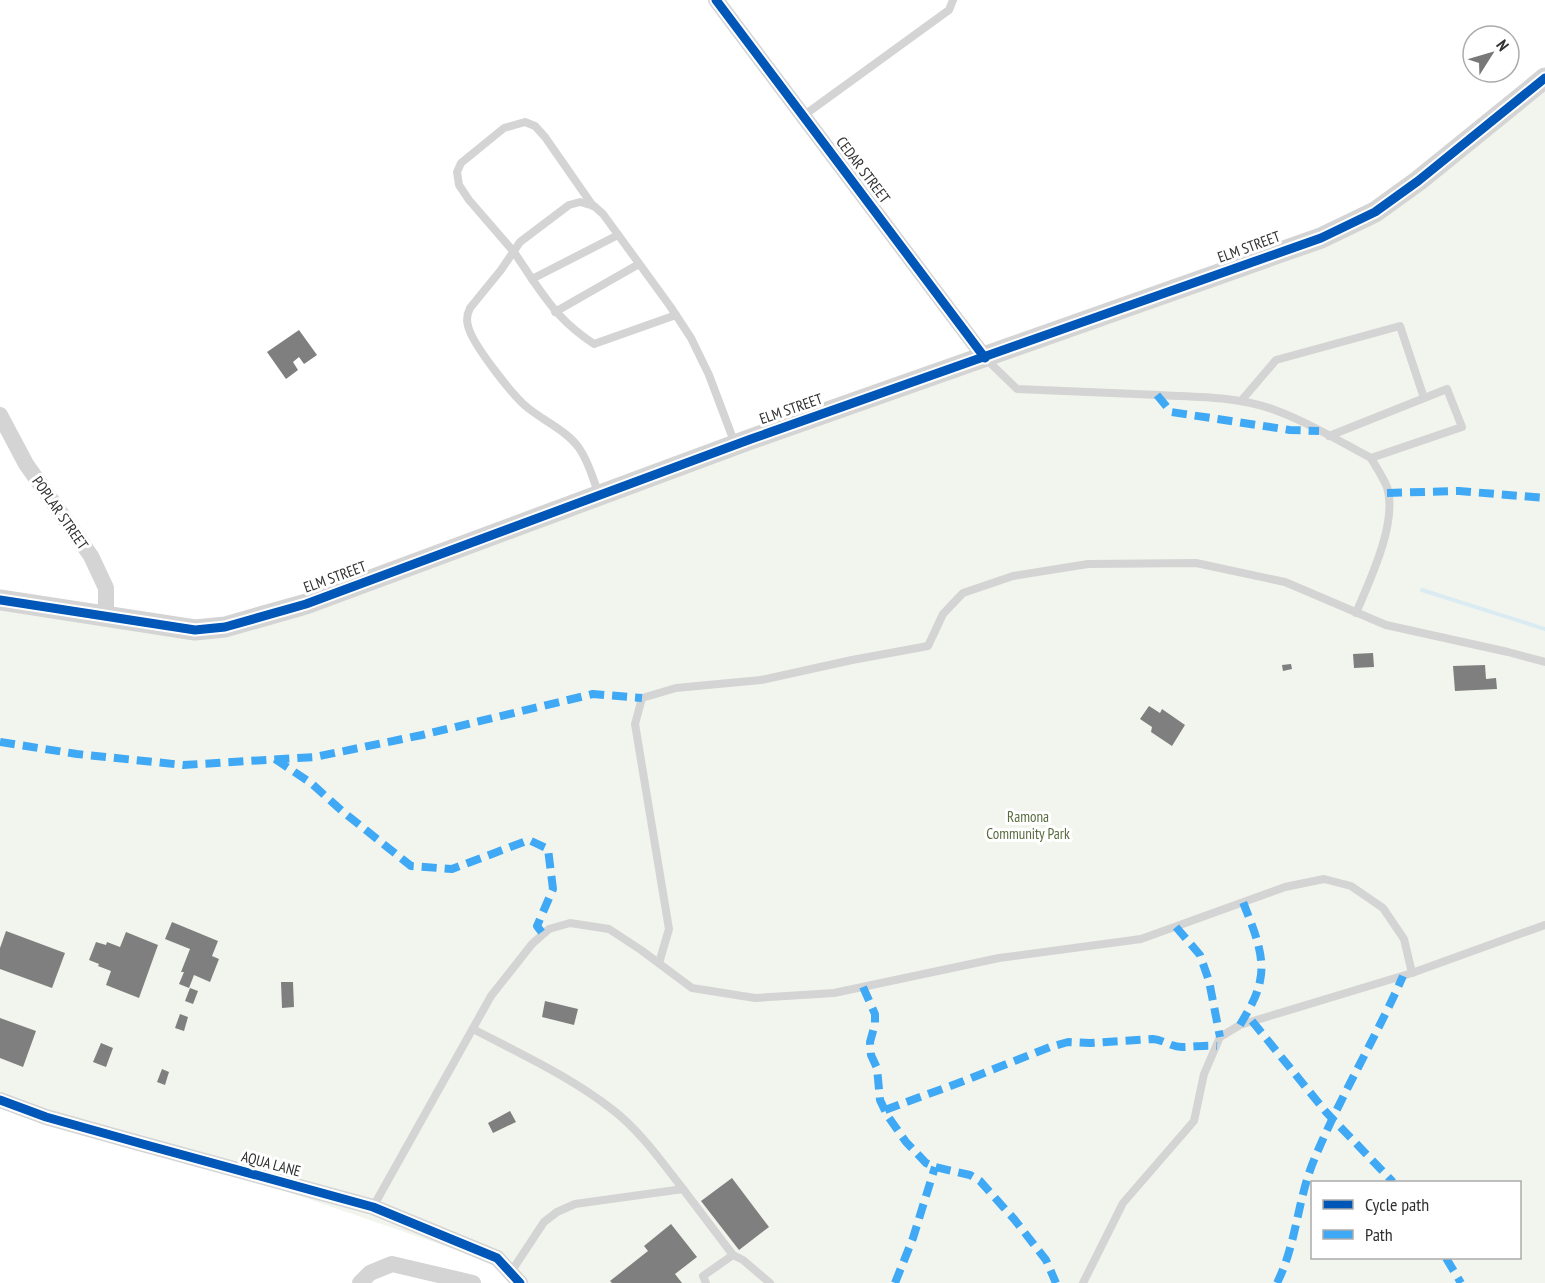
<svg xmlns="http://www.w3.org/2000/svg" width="1545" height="1283" font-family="'PT Sans Narrow',sans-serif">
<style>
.green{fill:#f2f5ed;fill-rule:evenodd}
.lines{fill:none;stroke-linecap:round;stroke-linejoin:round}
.stream{stroke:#daebf2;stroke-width:4}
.building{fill:#7f7f7f}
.service{stroke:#d4d4d4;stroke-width:8}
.minor{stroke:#d4d4d4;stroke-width:16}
.tertiary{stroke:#d4d4d4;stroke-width:21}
.quiet{stroke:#3fa9f5;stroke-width:8;stroke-dasharray:15 8;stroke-linecap:butt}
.cycleway-casing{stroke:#fff;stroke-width:13}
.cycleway{stroke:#0057b8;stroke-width:9}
.labels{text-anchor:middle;stroke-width:6;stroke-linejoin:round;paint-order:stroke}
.street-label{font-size:15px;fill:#303030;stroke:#fff}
.park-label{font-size:15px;fill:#586b3d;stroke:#fff}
</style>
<rect width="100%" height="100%" fill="#fff"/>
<!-- green -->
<path class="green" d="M1545,78V1283H521L489,1261L294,1194L0,1100V602L225,627L1324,236ZM1312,1182H1520V1258H1312Z"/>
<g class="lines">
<!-- stream -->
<path class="stream" d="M1422,590L1545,629"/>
</g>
<!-- building -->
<g class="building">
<path d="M299,330L317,355L304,364L299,357L293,362L298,370L286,379L267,352Z"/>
<path d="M1373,653L1374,667L1354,668L1353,654Z"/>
<path d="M1291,664L1292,669L1283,671L1282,665Z"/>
<path d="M1485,665L1486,679L1496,678L1497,689L1455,691L1453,666Z"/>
<path d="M1149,706L1160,713L1162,709L1185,725L1172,746L1151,732L1152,727L1140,719Z"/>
<path d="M172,922L218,941L212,956L219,959L210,982L194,975L189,988L179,984L184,972H181L190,949L165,939Z"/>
<path d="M6,931L65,953L52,988L0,969V948Z"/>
<path d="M126,932L158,945L139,998L106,985L111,971L98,966L99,964L89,960L96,942L106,945L107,942L120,947Z"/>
<path d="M281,982H293L294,1007L282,1008Z"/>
<path d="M190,988L198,991L193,1004L185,1001Z"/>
<path d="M545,1001L578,1009L574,1025L542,1017Z"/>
<path d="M180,1014L188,1017L184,1031L175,1028Z"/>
<path d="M0,1018L36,1031L23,1067L0,1058Z"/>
<path d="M101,1043L113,1048L106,1067L93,1062Z"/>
<path d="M162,1069L169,1072L165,1085L157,1082Z"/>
<path d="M510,1111L516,1122L493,1133L488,1123Z"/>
<path d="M732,1178L769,1227L739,1250L701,1201Z"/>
<path d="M671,1224L697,1257L675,1274L682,1283H612L610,1281L648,1251L644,1246Z"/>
</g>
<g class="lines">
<!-- service -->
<g class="service">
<path d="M803,116L949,10L953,0"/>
<path d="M593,206L545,137L535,126L525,122L504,128L461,163L457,172L459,185L469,200L514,252L532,279L618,235"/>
<path d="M532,279C552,308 564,324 594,344L676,315"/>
<path d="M555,312L639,264"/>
<path d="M985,358L1017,389C1064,391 1111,393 1159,395C1196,397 1236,396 1272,409C1306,421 1339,441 1371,458L1462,427L1447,389L1329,436"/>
<path d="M1241,401L1276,360L1400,326L1424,398"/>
<path d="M599,495C593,479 589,462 579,448C567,431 544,421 528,408C513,396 472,344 468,326C466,319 467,314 470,308L501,270L520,242L569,205L580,202L594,206L603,214L670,306L691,338L709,375L735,444"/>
<path d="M1356,613C1370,580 1398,522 1387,487C1383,477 1376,467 1371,458"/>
<path d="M659,963L669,929L635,724L642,698L676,688L761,680L852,660L928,646L943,614L963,593L1013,576L1088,564L1196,563L1285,582L1386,625L1508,652L1545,662"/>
<path d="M473,1029C521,1054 571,1077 613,1110C641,1132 661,1161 683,1189"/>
<path d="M373,1207L491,996L532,944L549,929L570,923L609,929L641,950L692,988L755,998L834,993L999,958L1141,939L1285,887L1324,879L1351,886L1383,908L1404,939L1412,973"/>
<path d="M733,1255L743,1260L770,1283"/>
<path d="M511,1272L544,1222L557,1212L575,1204L683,1189L733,1255L703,1276L706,1283"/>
<path d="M1083,1283L1123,1203L1194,1121L1204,1074L1220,1037L1240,1025L1412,973L1545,925"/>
</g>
<!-- minor -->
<g class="minor">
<path d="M716,0L985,358"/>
<path d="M0,415L26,464L91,556L106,588V616"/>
<path d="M0,1100L46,1117L139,1143L373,1207L497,1258L520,1283"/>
<path d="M360,1283L370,1273L392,1264L473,1283"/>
</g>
<!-- tertiary -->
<path class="tertiary" d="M0,600L195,630L225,627L306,604L751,439L1321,238L1375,212L1418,181L1545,78"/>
<!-- quiet -->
<g class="quiet">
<path d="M1157,395L1171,412L1290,430L1319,431"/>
<path d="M1387,493L1459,491L1545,498"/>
<path d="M0,742L77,754L183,765L315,757L422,735L593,694L642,698"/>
<path d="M275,759L311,783L342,811L411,866L452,869L529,840L548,849L553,889L537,926L543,934"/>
<path d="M1176,927L1200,955L1209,981L1220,1037"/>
<path d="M863,987L875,1014V1024L870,1042L871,1055L877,1068L880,1100L887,1115L906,1142L926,1163L935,1167L970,1175L980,1181L1014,1219L1046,1260L1056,1283"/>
<path d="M1252,1021L1326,1112L1393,1182"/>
<path d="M1240,1025C1248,1011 1257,997 1260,981C1266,955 1252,926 1243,902"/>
<path d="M885,1110L961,1082L1050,1047L1068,1042L1090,1043L1153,1039C1164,1040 1171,1047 1182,1047C1194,1047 1204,1045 1217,1046"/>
<path d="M1446,1258L1461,1283"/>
<path d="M895,1283L913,1238L935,1167"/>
<path d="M1277,1283C1296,1245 1297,1204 1312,1165C1338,1100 1375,1040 1403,976"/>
</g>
<!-- cycleway casing -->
<g class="cycleway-casing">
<g id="cycleway">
<path d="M716,0L985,358"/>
<path d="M0,600L195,630L225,627L306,604L751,439L1321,238L1375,212L1418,181L1545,78"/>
<path d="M0,1100L46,1117L139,1143L373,1207L497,1258L520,1283"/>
</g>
</g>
<!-- cycleway -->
<use href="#cycleway" class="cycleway"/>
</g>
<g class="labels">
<!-- street labels -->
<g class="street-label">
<text transform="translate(863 170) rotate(53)" y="5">CEDAR STREET</text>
<text transform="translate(1249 247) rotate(-20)" y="5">ELM STREET</text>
<text transform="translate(791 409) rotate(-19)" y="5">ELM STREET</text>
<text transform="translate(60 513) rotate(55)" y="5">POPLAR STREET</text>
<text transform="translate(335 577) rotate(-20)" y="5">ELM STREET</text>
<text transform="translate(271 1164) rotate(15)" y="5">AQUA LANE</text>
</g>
<!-- park labels -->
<g class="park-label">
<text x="1028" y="822">Ramona<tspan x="1028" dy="17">Community Park</tspan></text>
</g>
</g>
<!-- legend -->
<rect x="1311" y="1181" width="210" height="78" fill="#ffffff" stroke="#acacac" stroke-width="1.5"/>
<rect x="1323" y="1200" width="30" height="9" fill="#0057b8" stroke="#acacac" stroke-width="1.5"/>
<text x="1365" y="1211" font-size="18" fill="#303030">Cycle path</text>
<rect x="1323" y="1230" width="30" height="9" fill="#3fa9f5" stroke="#acacac" stroke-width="1.5"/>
<text x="1365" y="1241" font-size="18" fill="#303030">Path</text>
<!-- north arrow -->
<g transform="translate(1491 54) rotate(53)"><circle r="28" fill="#ffffff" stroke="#acacac" stroke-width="1.5"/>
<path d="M0-4.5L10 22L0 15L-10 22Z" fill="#787878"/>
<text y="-9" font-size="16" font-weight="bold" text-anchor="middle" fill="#303030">N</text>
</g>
</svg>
